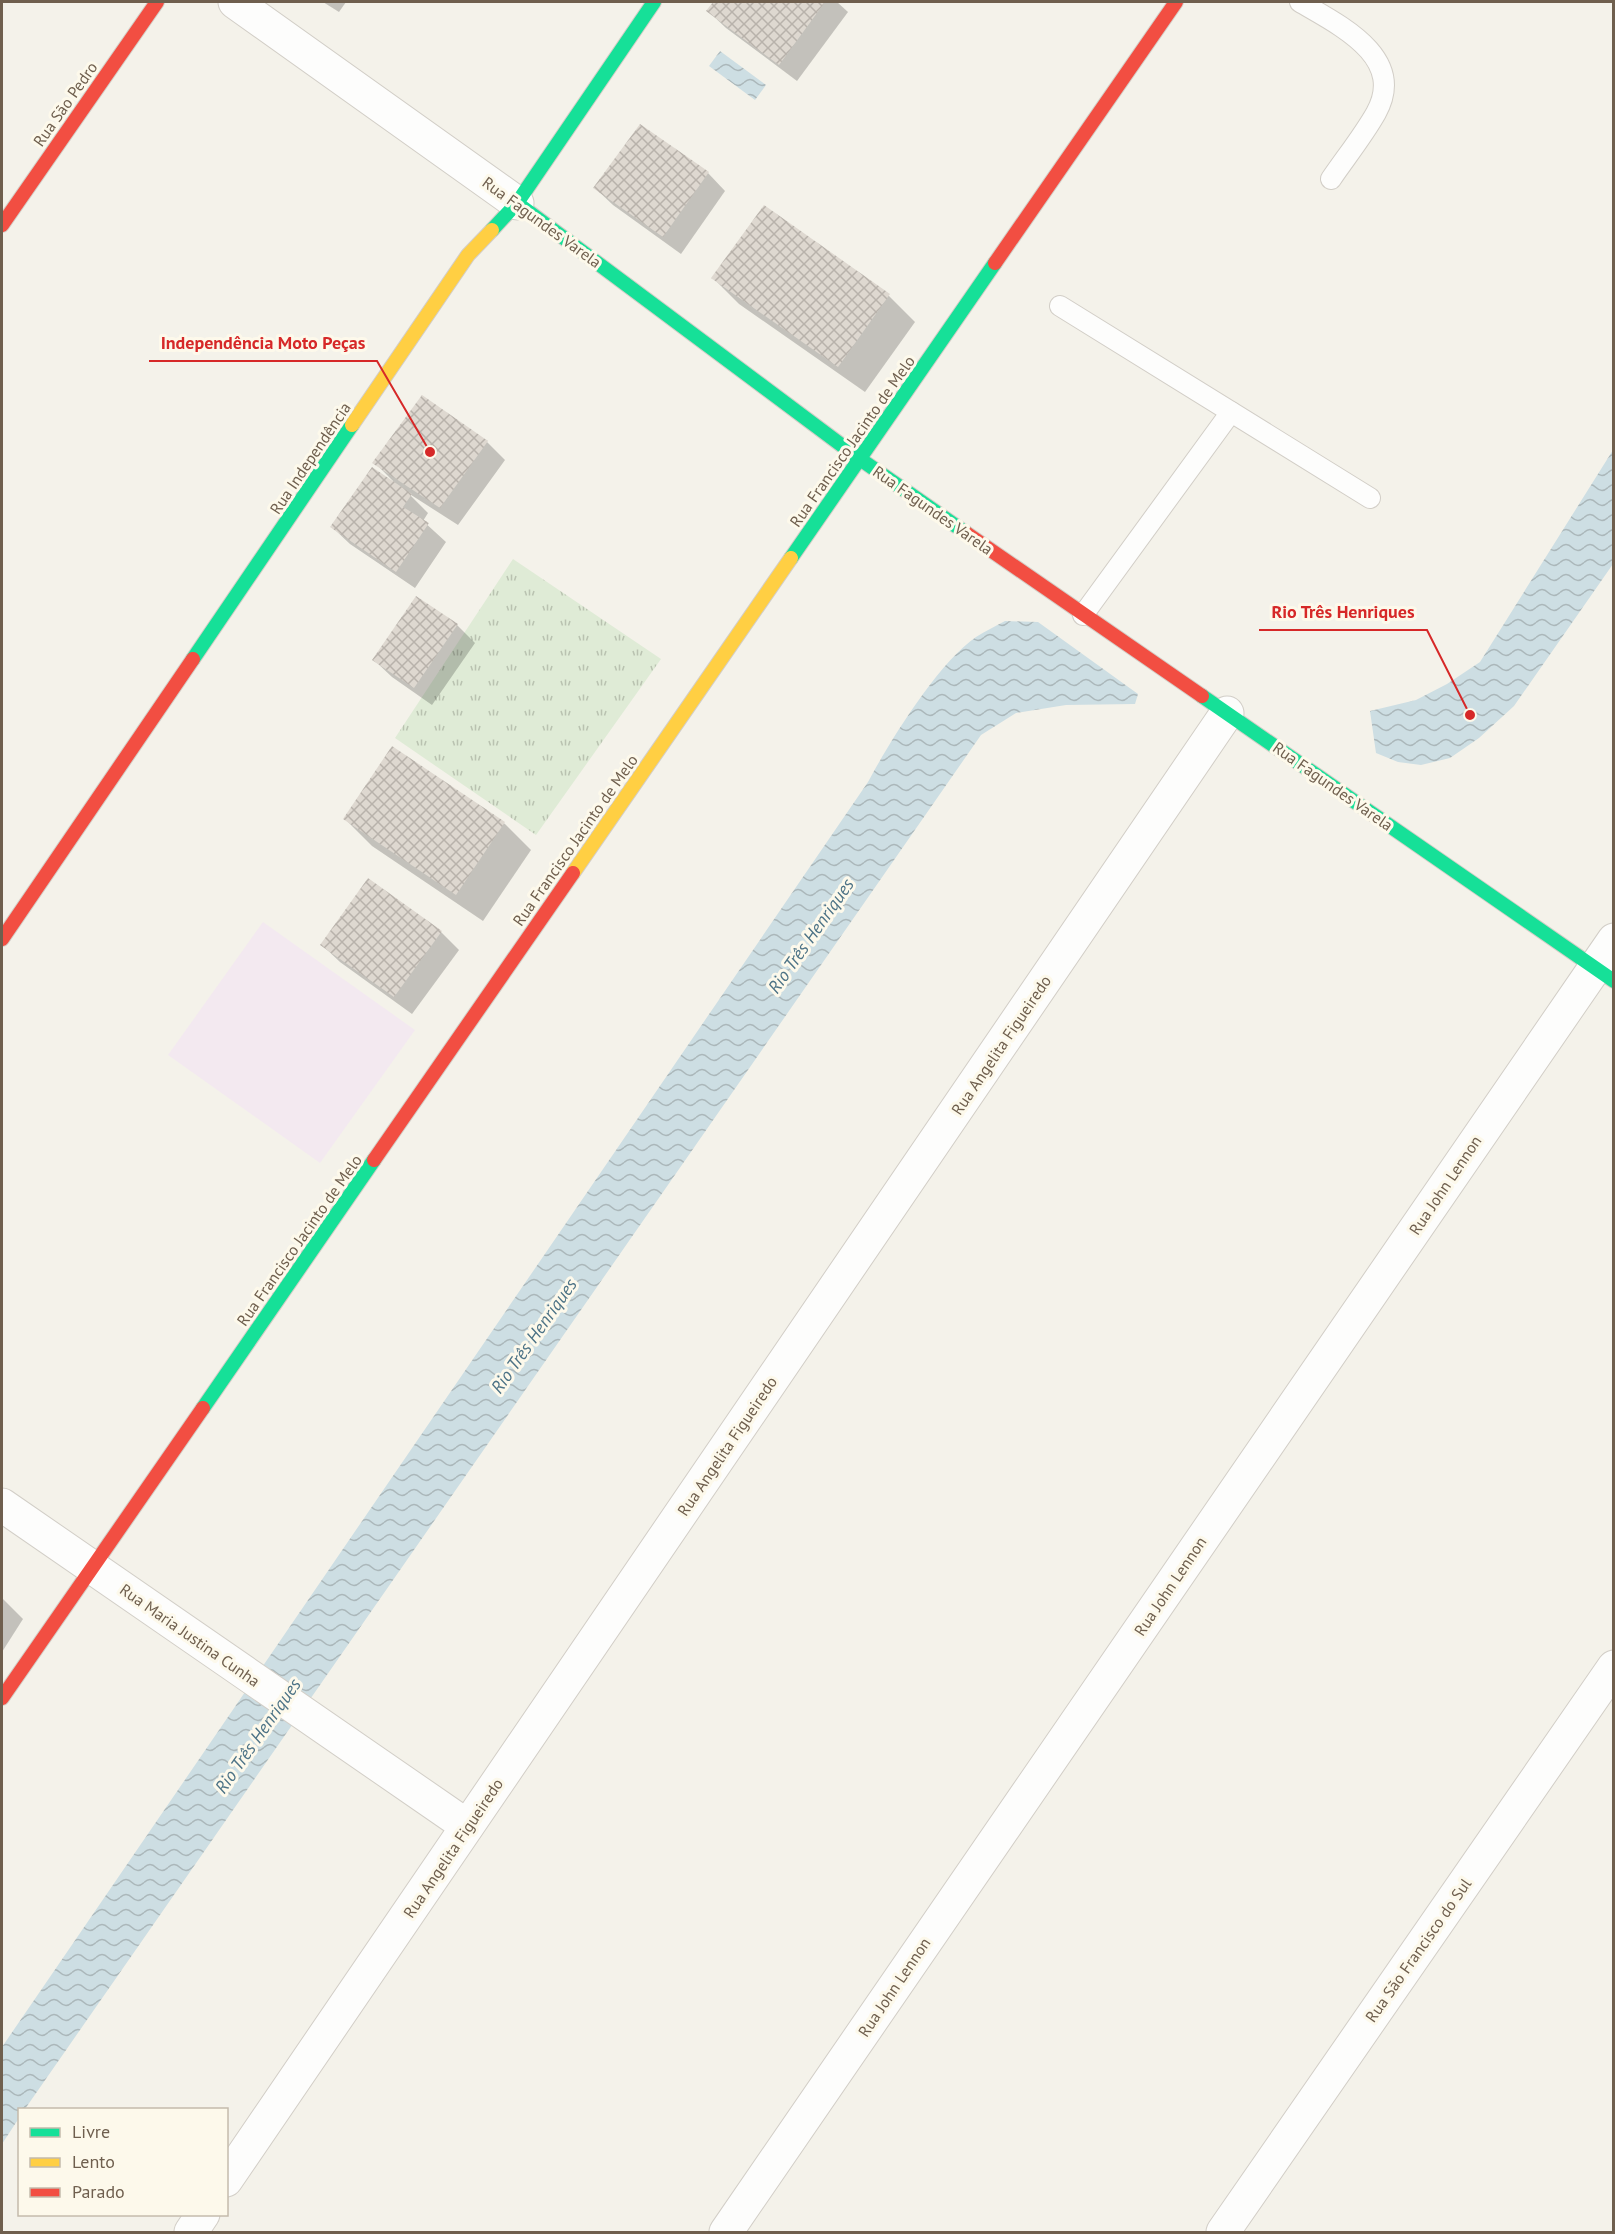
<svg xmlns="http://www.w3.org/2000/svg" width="1615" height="2234" font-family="'PT Sans',sans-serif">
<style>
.education{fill:#f3e9f0}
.grass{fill:url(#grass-tufts)}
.water{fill:url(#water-waves)}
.shadow{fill:#0003}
.building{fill:url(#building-cross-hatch)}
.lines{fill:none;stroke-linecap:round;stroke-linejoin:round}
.lane-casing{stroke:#d2cec7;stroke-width:22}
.street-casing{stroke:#d2cec7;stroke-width:35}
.fast-casing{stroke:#d3cec7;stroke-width:16}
.slow-casing{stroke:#d3cec7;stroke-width:16}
.jam-casing{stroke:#d3cec7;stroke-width:16}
.lane{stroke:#fdfdfc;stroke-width:20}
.street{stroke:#fdfdfc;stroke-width:33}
.fast{stroke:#16e098;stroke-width:14}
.slow{stroke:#ffcf43;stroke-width:14}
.jam{stroke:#f24e42;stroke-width:14}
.labels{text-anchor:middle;stroke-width:6;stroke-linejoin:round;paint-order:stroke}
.street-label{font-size:16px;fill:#6f5f4e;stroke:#fdf9eb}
.water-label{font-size:18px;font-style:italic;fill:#4d7386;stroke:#fdf9eb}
.leader{fill:none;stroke:#d62828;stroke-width:2}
.callout-dot{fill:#d62828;stroke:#fdf9eb;stroke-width:2}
.callout-label{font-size:18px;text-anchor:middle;font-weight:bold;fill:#d62828;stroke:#fdf9eb;stroke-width:6;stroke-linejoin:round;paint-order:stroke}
</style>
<defs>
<pattern id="grass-tufts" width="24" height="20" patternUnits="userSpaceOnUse" patternTransform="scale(1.5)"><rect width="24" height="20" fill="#dfebd6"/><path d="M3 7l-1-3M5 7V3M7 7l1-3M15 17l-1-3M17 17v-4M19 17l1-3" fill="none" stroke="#b9c2b0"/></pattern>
<pattern id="water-waves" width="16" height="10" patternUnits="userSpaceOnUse" patternTransform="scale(1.5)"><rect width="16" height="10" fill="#cddee3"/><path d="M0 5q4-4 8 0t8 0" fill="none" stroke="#abb7ba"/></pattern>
<pattern id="building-cross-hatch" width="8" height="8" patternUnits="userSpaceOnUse" patternTransform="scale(1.5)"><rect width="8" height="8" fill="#ded8d0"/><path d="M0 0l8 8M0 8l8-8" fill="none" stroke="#b8b2ab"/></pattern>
</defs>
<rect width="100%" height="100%" fill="#f4f2ea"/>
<!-- education -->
<path class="education" d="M263,922L415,1030L320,1163L168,1055Z"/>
<!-- grass -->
<path class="grass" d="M513,559L661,659L536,835L395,738Z"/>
<!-- water -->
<g class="water">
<path d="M720,51L766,85L755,100L709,66Z"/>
<path d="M1613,450V564L1514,706L1479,738L1450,758L1421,765L1398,762L1376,753L1370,711L1416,700L1447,684L1480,662Z"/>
<path d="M1005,621L1038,622L1138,694L1135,704L1066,705L1016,713L981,735L25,2109L20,2110L19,2118L2,2144V2047L868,782C890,741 938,663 976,637C985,631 996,626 1005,621Z"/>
</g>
<!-- shadow -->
<g class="shadow">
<path d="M323,2H346L339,12Z"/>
<path d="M715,2H837L848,12L797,81L726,28L708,11Z"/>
<path d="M708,173L725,191L681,254L613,205L595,188Z"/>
<path d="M764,207L889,296L915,322L865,392L739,304L713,278Z"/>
<path d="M487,442L505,460L458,525L408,493L428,513L423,521L446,542L415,588L350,544L332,527L393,481L374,462Z"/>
<path d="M457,625L475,643L432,705L392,677L374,660Z"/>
<path d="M393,748L505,824L531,850L483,921L372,846L345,819Z"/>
<path d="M441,932L459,950L412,1014L340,962L322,945Z"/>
<path d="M2,1598L23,1619L2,1652Z"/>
</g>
<!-- building -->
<g class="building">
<path d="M713,2H825L779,65L706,11Z"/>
<path d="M640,124L709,172L663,237L593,188Z"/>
<path d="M764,205L890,294L838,367L711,278Z"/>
<path d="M422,395L488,441L440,508L372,463Z"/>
<path d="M372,467L412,494L403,507L429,523L396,572L330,527Z"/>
<path d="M416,596L458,624L414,688L372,660Z"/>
<path d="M392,746L505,822L456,895L343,819Z"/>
<path d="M368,878L442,931L394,997L320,945Z"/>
</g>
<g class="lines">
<!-- lane casing -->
<g class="lane-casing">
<g id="lane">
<path d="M1300,2C1339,25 1407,57 1376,113C1363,136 1346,157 1331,179"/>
<path d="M1060,306L1370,498"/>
<path d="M1083,615L1231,412"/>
</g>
</g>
<!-- street casing -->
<g class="street-casing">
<g id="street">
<path d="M235,2L517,203"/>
<path d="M2,1505L467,1826"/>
<path d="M226,2180L1227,713"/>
<path d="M191,2232L203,2214"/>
<path d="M726,2232L1614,940"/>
<path d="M1223,2232L1614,1667"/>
</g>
</g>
<!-- fast casing -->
<g class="fast-casing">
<g id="fast">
<path d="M517,203L860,459L966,533"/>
<path d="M492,230L517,203L654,2"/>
<path d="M791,558L995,263"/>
<path d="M193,659L352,425"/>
<path d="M1202,696L1614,981"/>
<path d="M203,1408L374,1160"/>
</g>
</g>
<!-- slow casing -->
<g class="slow-casing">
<g id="slow">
<path d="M352,425L468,255L492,230"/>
<path d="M573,873L791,558"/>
</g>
</g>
<!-- jam casing -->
<g class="jam-casing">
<g id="jam">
<path d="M2,225L157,2"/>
<path d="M995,263L1176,2"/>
<path d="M966,533L1202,696"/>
<path d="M2,939L193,659"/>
<path d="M374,1160L573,873"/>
<path d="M2,1698L203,1408"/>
</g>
</g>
<!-- lane -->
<use href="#lane" class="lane"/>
<!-- street -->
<use href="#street" class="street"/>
<!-- fast -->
<use href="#fast" class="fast"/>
<!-- slow -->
<use href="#slow" class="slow"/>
<!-- jam -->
<use href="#jam" class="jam"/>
</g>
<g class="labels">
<!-- street labels -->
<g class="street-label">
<text transform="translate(65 104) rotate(-55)" y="6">Rua São Pedro</text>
<text transform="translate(542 222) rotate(36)" y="6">Rua Fagundes Varela</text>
<text transform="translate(852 441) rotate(-55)" y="6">Rua Francisco Jacinto de Melo</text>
<text transform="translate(310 458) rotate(-56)" y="6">Rua Independência</text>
<text transform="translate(933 510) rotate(35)" y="6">Rua Fagundes Varela</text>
<text transform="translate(1333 786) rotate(35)" y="6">Rua Fagundes Varela</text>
<text transform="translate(575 840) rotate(-55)" y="6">Rua Francisco Jacinto de Melo</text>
<text transform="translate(1001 1045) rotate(-56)" y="6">Rua Angelita Figueiredo</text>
<text transform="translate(1445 1185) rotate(-56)" y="6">Rua John Lennon</text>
<text transform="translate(299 1240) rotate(-55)" y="6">Rua Francisco Jacinto de Melo</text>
<text transform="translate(727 1446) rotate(-56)" y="6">Rua Angelita Figueiredo</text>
<text transform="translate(1170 1586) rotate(-56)" y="6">Rua John Lennon</text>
<text transform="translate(190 1635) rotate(35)" y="6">Rua Maria Justina Cunha</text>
<text transform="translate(453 1848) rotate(-56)" y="6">Rua Angelita Figueiredo</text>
<text transform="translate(1418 1950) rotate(-55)" y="6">Rua São Francisco do Sul</text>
<text transform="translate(894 1987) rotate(-56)" y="6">Rua John Lennon</text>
</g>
<!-- water labels -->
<g class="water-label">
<text transform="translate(811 936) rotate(-55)" y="6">Rio Três Henriques</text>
<text transform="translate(534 1336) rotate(-55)" y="6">Rio Três Henriques</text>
<text transform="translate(258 1736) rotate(-55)" y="6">Rio Três Henriques</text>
</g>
</g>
<!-- callouts -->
<path class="leader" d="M430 452L377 361H149M1470 715L1427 630H1259"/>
<g class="callout-dot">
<circle cx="430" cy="452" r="6"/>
<circle cx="1470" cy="715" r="6"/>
</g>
<g class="callout-label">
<text x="263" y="349">Independência Moto Peças</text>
<text x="1343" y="618">Rio Três Henriques</text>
</g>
<!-- border -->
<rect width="1615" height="2234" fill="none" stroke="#6f5f4e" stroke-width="6"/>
<!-- legend -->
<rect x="18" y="2108" width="210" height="108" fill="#fdf9eb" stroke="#c4bbac" stroke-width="1.5"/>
<rect x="30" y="2128" width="30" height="9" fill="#16e098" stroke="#c4bbac" stroke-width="1.5"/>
<text x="72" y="2138" font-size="18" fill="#6f5f4e">Livre</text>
<rect x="30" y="2158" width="30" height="9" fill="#ffcf43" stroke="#c4bbac" stroke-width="1.5"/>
<text x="72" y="2168" font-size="18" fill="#6f5f4e">Lento</text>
<rect x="30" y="2188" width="30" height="9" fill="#f24e42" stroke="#c4bbac" stroke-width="1.5"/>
<text x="72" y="2198" font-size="18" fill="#6f5f4e">Parado</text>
</svg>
